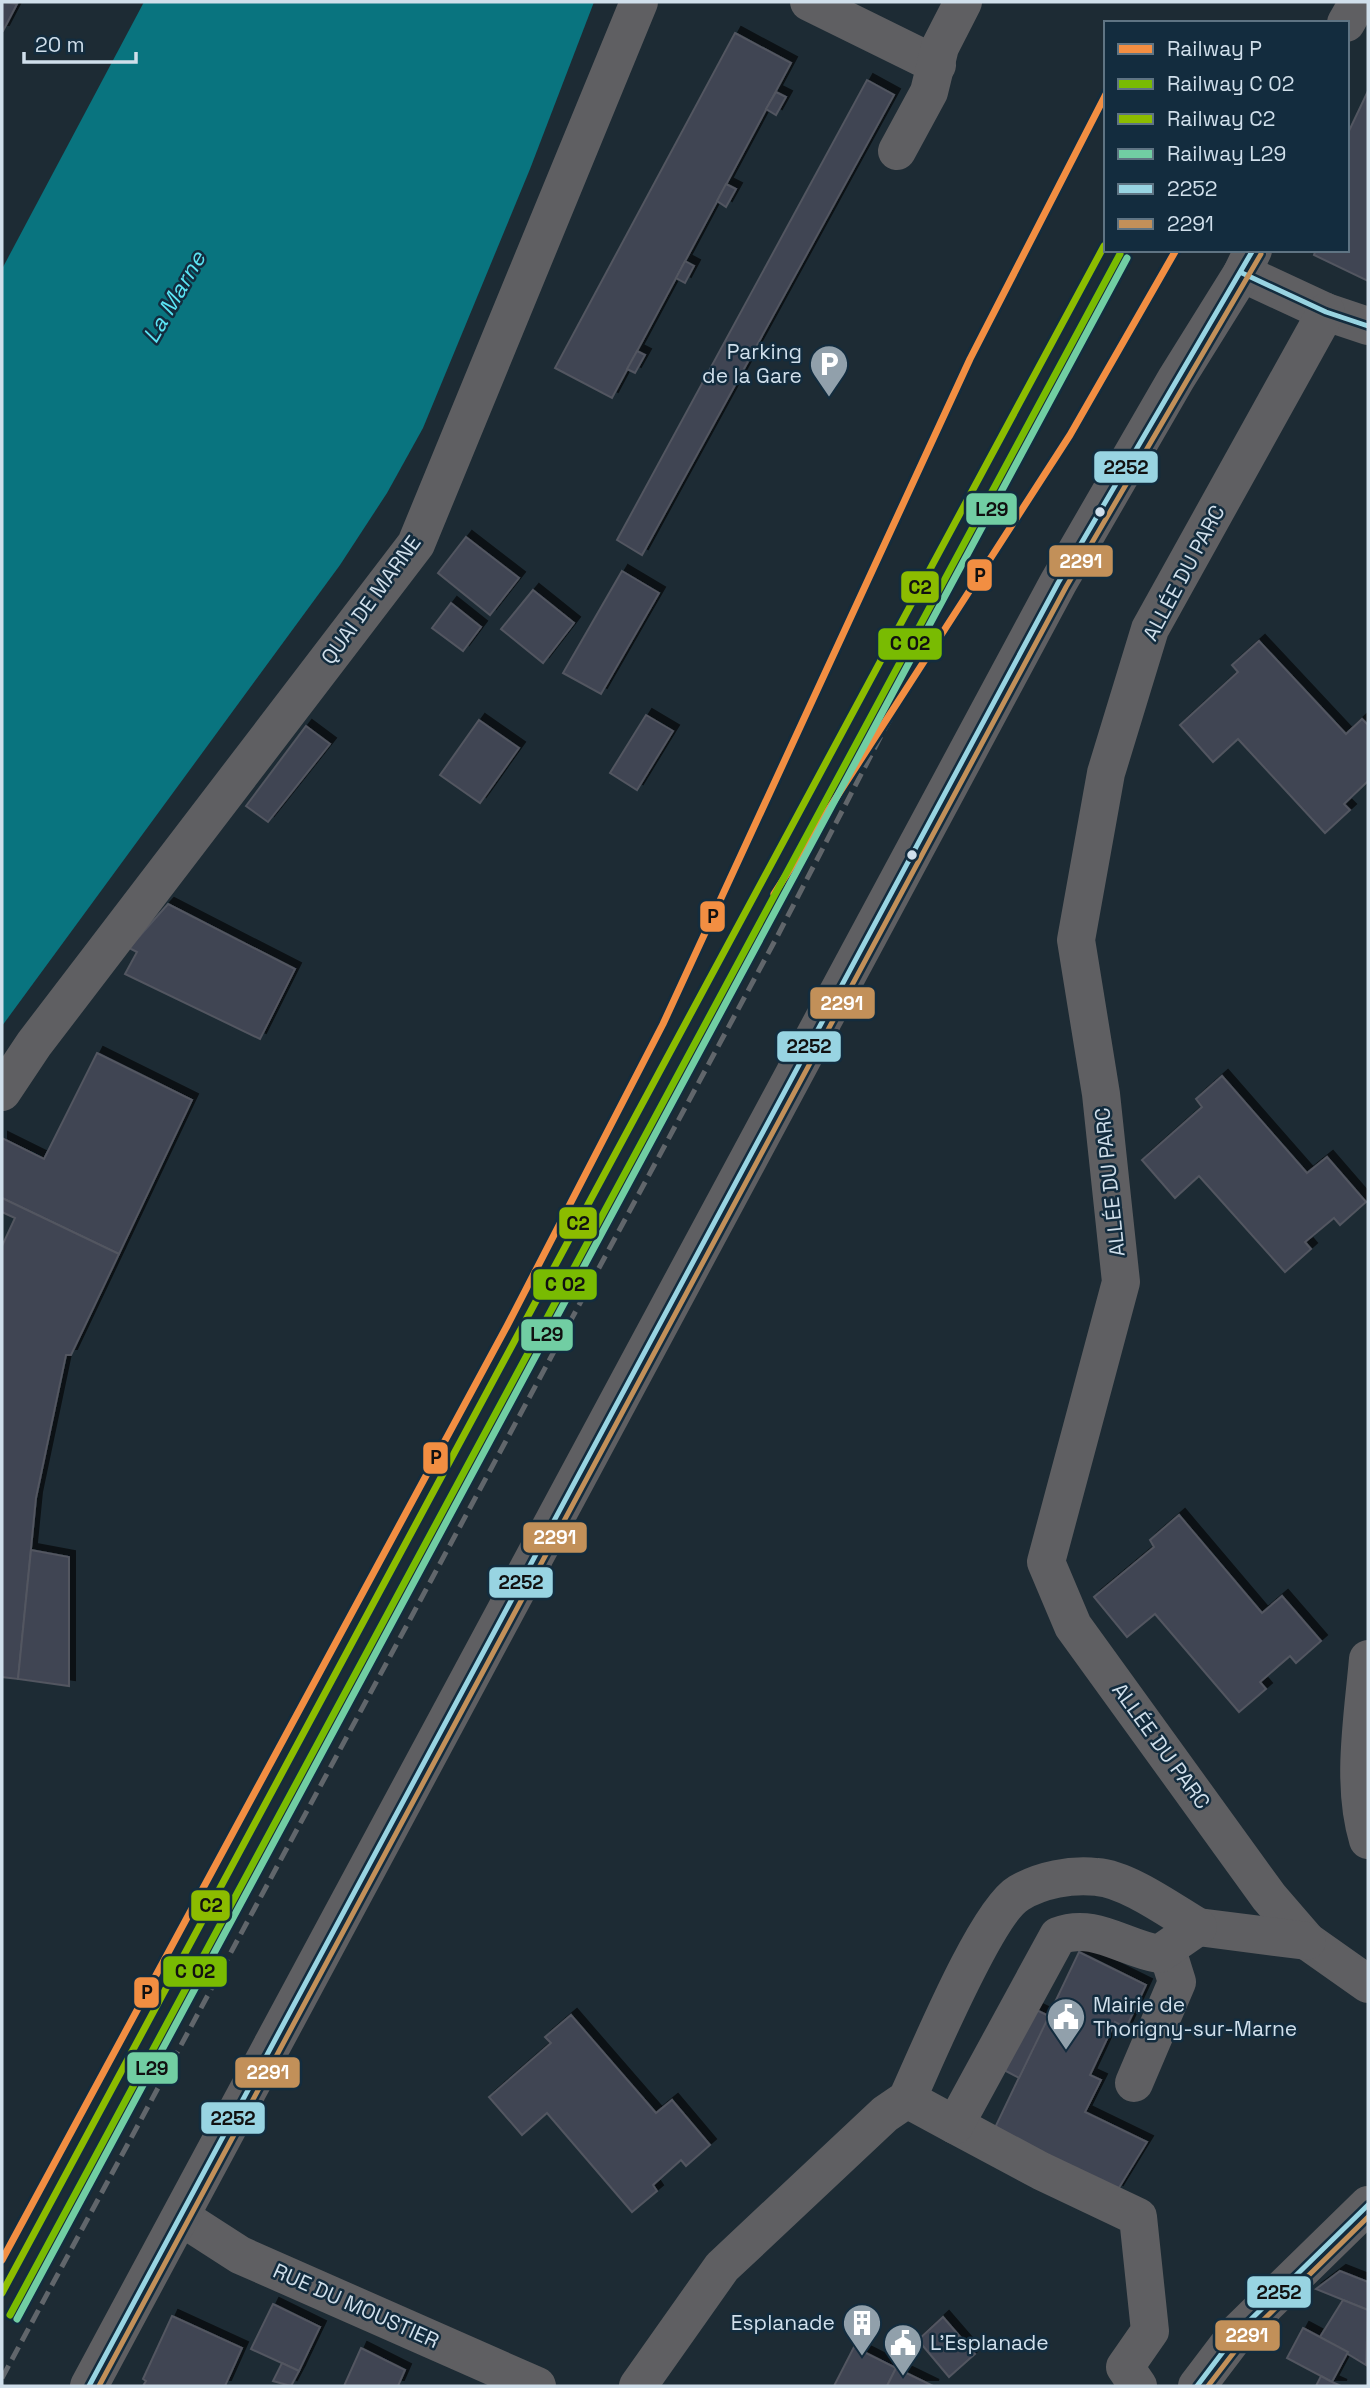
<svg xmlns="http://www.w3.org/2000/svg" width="1370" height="2388" font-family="'Space Grotesk',sans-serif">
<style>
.water{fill:#09747f}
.building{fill:#414452;stroke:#525661;stroke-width:2;filter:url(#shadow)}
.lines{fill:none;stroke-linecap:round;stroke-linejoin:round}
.minor{stroke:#5f5f62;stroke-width:38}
.rail{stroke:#61666b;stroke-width:5;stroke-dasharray:14 7;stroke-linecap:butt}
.bus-1-casing{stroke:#132c3e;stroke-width:10}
.bus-2-casing{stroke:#132c3e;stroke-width:10}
.bus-1{stroke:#98d4e2;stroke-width:5}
.bus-2{stroke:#c29059;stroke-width:5}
.rail-1-casing{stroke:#132c3e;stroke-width:12}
.rail-2-casing{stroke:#132c3e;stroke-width:12}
.rail-3-casing{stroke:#132c3e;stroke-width:12}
.rail-4-casing{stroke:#132c3e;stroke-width:12}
.rail-1{stroke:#f28e42;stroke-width:7}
.rail-2{stroke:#79bb02;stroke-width:7}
.rail-3{stroke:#8cbc00;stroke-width:7}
.rail-4{stroke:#71cea3;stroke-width:7}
.bus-dot{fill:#d0dfeb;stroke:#132c3e;stroke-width:2.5}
.labels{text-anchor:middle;stroke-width:5;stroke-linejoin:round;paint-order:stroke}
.poi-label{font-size:21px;fill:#d0dfeb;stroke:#132c3e;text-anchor:end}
.street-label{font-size:21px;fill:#d0dfeb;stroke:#132c3e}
.water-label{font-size:23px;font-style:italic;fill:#5be5f5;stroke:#132c3e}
.line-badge{stroke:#132c3e;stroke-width:2.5}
.badge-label{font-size:19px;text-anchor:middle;font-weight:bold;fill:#fff}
.pale-badge-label{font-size:19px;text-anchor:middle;font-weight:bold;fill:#111}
</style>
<defs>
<filter id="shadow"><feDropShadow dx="6" dy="-6" stdDeviation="0" flood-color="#0009"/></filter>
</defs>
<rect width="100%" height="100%" fill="#1d2b34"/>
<!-- water -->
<path class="water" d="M144,2H594L530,169L423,428L387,493L340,565L2,1026V269Z"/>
<!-- building -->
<g class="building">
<path d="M2,2L17,4L3,31H2Z"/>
<path d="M735,33L791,63L612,398L555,368Z"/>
<path d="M867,80L894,95L642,555L617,540Z"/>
<path d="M1368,91V281L1314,255L1315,252L1310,250H1347V135Z"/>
<path d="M776,92L786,97L776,115L766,109Z"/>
<path d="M726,184L736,189L726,207L717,201Z"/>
<path d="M685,261L694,266L685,283L676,278Z"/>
<path d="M637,351L645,355L635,373L627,369Z"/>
<path d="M466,537L519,578L490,615L438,573Z"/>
<path d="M622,571L659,593L601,694L563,673Z"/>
<path d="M533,590L574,623L543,663L501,629Z"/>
<path d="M451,603L481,627L463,651L432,628Z"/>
<path d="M1259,641L1346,734L1362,719L1368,725V781L1344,804L1350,810L1325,833L1238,739L1213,762L1180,725L1238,672L1232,665Z"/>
<path d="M646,715L673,731L637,790L610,773Z"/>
<path d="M479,720L519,748L480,803L440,775Z"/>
<path d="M306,726L330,744L268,822L246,806Z"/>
<path d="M168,904L295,969L260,1039L125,974L137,952L129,948Z"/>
<path d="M97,1053L192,1100L119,1254L2,1198V1138L44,1159Z"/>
<path d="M1222,1076L1307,1173L1327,1157L1366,1202L1340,1225L1334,1218L1305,1242L1311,1249L1285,1272L1199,1176L1175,1198L1142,1160L1202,1107L1196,1099Z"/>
<path d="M2,1198L119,1254L71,1355H66L36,1498L18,1679L2,1677V1246L15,1218L2,1212Z"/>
<path d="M1179,1515L1262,1613L1282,1596L1321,1641L1296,1663L1290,1656L1260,1682L1266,1689L1239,1712L1155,1614L1127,1637L1094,1597L1154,1547L1150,1540Z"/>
<path d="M31,1550L69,1557V1686L18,1679Z"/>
<path d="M1079,1952L1146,1985L1126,2028L1115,2022L1090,2075L1101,2080L1085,2112L1147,2142L1117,2191L992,2134Z"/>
<path d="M1032,2008L1049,2016L1019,2078L1002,2069Z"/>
<path d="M571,2015L656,2113L672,2100L710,2145L686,2166L681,2160L653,2185L657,2191L632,2212L547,2113L522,2135L489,2097L551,2043L545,2037Z"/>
<path d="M1340,2271L1368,2282V2310L1316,2289Z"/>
<path d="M1343,2300L1368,2310L1366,2365L1320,2337Z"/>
<path d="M273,2304L320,2327L299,2371L251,2349Z"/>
<path d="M172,2316L242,2348L225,2386H143L146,2381L143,2379Z"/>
<path d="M943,2317L975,2354L949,2377L918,2340Z"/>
<path d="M1303,2328L1348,2352L1332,2382L1287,2358Z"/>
<path d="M854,2347L896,2368L887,2386H834Z"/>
<path d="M361,2348L405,2370L398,2386H344Z"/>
<path d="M282,2363L299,2371L291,2386L273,2381Z"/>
<path d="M896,2368L933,2386H887Z"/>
<path d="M1321,2376L1332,2382L1341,2386H1316Z"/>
</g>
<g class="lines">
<!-- minor -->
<g class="minor">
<path d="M809,2L937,65"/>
<path d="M1346,23L1358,2"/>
<path d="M897,151L929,92L940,47L963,2"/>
<path d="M1242,273L1326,312L1368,326"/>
<path d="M1326,312L1150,629L1106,773L1076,940L1101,1094L1121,1282L1046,1562L1073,1626L1269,1897L1307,1941L1368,1984"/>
<path d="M2,1092L34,1044L416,544L639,2"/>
<path d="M1368,1659C1363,1717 1351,1784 1368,1840"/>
<path d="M1198,1927L1307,1941"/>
<path d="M1134,2083L1177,1982L1167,1950"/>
<path d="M955,2125L1041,2171L1138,2217L1150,2331L1125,2367L1138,2386"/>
<path d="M181,2217L240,2255L537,2386"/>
<path d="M89,2386L1058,583L1176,379L1242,273L1253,250"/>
<path d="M638,2386L722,2267L885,2114L907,2099C926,2058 986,1912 1019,1893C1041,1880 1071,1874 1097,1877C1127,1879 1171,1911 1198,1927L1159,1954C1123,1948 1094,1922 1058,1936L955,2125L907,2099"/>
<path d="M1197,2386L1238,2332L1368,2205"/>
</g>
<!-- rail -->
<path class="rail" d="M2,2378L778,935L884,730L928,658"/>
<!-- bus-1 casing -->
<g class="bus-1-casing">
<g id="bus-1">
<path d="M1242,273L1326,312L1368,326"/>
<path d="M89,2386L1058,583L1253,250"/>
<path d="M1197,2386L1238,2332L1368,2205"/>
</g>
</g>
<!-- bus-2 casing -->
<g class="bus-2-casing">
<g id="bus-2">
<path d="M99,2386L1066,587L1261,254"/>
<path d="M1208,2386L1245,2338L1368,2217"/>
</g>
</g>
<!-- bus-1 -->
<use href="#bus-1" class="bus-1"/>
<!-- bus-2 -->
<use href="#bus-2" class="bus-2"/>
<!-- rail-1 casing -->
<g class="rail-1-casing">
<g id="rail-1">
<path d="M774,894L1070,435L1176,250"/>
<path d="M2,2260L507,1326L663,1024L970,359L1106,94"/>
</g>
</g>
<!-- rail-2 casing -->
<g class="rail-2-casing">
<path id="rail-2" d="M10,2315L1120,254"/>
</g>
<!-- rail-3 casing -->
<g class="rail-3-casing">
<path id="rail-3" d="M2,2293L1104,246"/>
</g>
<!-- rail-4 casing -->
<g class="rail-4-casing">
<path id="rail-4" d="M17,2319L1127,258"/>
</g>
<!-- rail-1 -->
<use href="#rail-1" class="rail-1"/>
<!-- rail-2 -->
<use href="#rail-2" class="rail-2"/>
<!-- rail-3 -->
<use href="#rail-3" class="rail-3"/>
<!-- rail-4 -->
<use href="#rail-4" class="rail-4"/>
</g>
<!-- icons -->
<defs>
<g id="parking-pin" transform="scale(2.0125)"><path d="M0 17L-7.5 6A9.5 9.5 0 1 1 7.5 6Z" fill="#91a0ab" stroke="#132c3e"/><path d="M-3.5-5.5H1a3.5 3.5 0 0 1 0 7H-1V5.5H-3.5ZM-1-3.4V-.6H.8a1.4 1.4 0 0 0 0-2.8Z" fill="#fff"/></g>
<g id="civic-pin" transform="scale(2.0125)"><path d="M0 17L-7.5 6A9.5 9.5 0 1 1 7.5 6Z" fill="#91a0ab" stroke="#132c3e"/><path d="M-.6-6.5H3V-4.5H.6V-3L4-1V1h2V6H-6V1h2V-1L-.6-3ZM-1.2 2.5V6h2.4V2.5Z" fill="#fff"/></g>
<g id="building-pin" transform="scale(2.0125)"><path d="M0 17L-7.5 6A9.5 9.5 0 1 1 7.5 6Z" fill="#91a0ab" stroke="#132c3e"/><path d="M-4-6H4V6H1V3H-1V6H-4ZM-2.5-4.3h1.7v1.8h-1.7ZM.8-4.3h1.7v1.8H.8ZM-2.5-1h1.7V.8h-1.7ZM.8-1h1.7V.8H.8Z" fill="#fff"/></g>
</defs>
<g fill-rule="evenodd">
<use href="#parking-pin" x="829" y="364"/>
<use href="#civic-pin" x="1066" y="2017"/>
<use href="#building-pin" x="862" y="2323"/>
<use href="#civic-pin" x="903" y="2343"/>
</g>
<!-- markers -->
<g class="bus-dot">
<circle cx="1100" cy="512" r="6"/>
<circle cx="912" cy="855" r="6"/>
</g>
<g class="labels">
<!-- poi labels -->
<g class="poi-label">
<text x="802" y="359">Parking<tspan x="802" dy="24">de la Gare</tspan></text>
<text x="1093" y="2012" text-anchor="start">Mairie de<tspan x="1093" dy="24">Thorigny-sur-Marne</tspan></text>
<text x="835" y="2330">Esplanade</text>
<text x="930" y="2350" text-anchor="start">L'Esplanade</text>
</g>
<!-- street labels -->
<g class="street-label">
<text transform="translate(1184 573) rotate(-62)" y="7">ALLÉE DU PARC</text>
<text transform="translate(371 600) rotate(-54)" y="7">QUAI DE MARNE</text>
<text transform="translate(1110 1182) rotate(-96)" y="7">ALLÉE DU PARC</text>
<text transform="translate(1161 1746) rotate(54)" y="7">ALLÉE DU PARC</text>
<text transform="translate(356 2306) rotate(24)" y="7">RUE DU MOUSTIER</text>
</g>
<!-- water labels -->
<g class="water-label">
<text transform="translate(174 297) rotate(-60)" y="8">La Marne</text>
</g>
</g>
<g class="line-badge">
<rect x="1093" y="450" width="66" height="34" rx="7" fill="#98d4e2"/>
<rect x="965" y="492" width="53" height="34" rx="7" fill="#71cea3"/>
<rect x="1048" y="544" width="66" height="34" rx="7" fill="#c29059"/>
<rect x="966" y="558" width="27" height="34" rx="7" fill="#f28e42"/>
<rect x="900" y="570" width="40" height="34" rx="7" fill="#8cbc00"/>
<rect x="877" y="627" width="66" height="34" rx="7" fill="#79bb02"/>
<rect x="699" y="900" width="27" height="33" rx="7" fill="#f28e42"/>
<rect x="809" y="986" width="67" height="34" rx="7" fill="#c29059"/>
<rect x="776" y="1030" width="66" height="33" rx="7" fill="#98d4e2"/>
<rect x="558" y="1206" width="40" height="34" rx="7" fill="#8cbc00"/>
<rect x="532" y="1268" width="66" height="33" rx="7" fill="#79bb02"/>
<rect x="520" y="1318" width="54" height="34" rx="7" fill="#71cea3"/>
<rect x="422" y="1441" width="27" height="34" rx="7" fill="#f28e42"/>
<rect x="522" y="1521" width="66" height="33" rx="7" fill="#c29059"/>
<rect x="488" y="1566" width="66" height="33" rx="7" fill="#98d4e2"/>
<rect x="190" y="1889" width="41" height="33" rx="7" fill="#8cbc00"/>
<rect x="162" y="1955" width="66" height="33" rx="7" fill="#79bb02"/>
<rect x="133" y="1976" width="27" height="33" rx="7" fill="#f28e42"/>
<rect x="126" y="2051" width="53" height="34" rx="7" fill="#71cea3"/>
<rect x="234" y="2056" width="67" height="33" rx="7" fill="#c29059"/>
<rect x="200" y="2101" width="66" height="34" rx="7" fill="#98d4e2"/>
<rect x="1246" y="2275" width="66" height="34" rx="7" fill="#98d4e2"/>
<rect x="1214" y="2319" width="67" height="33" rx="7" fill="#c29059"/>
</g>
<g class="badge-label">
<text x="1081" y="568">2291</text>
<text x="842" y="1010">2291</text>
<text x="555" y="1544">2291</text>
<text x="268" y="2079">2291</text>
<text x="1247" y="2342">2291</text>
</g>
<g class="pale-badge-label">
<text x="1126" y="474">2252</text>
<text x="992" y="516">L29</text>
<text x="980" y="582">P</text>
<text x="920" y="594">C2</text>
<text x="910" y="650">C 02</text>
<text x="713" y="923">P</text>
<text x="809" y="1053">2252</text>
<text x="578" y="1230">C2</text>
<text x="565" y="1291">C 02</text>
<text x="547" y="1341">L29</text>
<text x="436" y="1464">P</text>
<text x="521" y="1589">2252</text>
<text x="211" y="1912">C2</text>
<text x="195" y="1978">C 02</text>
<text x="147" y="1999">P</text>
<text x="152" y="2075">L29</text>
<text x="233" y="2125">2252</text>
<text x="1279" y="2299">2252</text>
</g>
<!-- border -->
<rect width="1370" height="2388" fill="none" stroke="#d0dfeb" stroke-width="7"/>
<!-- legend -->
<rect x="1104" y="21" width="245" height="231" fill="#132c3e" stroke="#5f7483" stroke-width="2"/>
<rect x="1118" y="44" width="35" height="10" fill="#f28e42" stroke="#5f7483" stroke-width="2"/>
<text x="1167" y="56" font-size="21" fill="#d0dfeb">Railway P</text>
<rect x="1118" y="79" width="35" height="10" fill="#79bb02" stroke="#5f7483" stroke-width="2"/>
<text x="1167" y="91" font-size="21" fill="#d0dfeb">Railway C 02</text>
<rect x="1118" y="114" width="35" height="10" fill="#8cbc00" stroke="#5f7483" stroke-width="2"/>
<text x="1167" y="126" font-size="21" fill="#d0dfeb">Railway C2</text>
<rect x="1118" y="149" width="35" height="10" fill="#71cea3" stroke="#5f7483" stroke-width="2"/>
<text x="1167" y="161" font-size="21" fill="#d0dfeb">Railway L29</text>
<rect x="1118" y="184" width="35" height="10" fill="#98d4e2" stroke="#5f7483" stroke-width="2"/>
<text x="1167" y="196" font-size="21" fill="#d0dfeb">2252</text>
<rect x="1118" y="219" width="35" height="10" fill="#c29059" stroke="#5f7483" stroke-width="2"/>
<text x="1167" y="231" font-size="21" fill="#d0dfeb">2291</text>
<!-- scale -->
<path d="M24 52v10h112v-10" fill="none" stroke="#d0dfeb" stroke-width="3.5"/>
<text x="35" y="52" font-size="21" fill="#d0dfeb" stroke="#132c3e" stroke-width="5" paint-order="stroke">20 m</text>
</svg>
